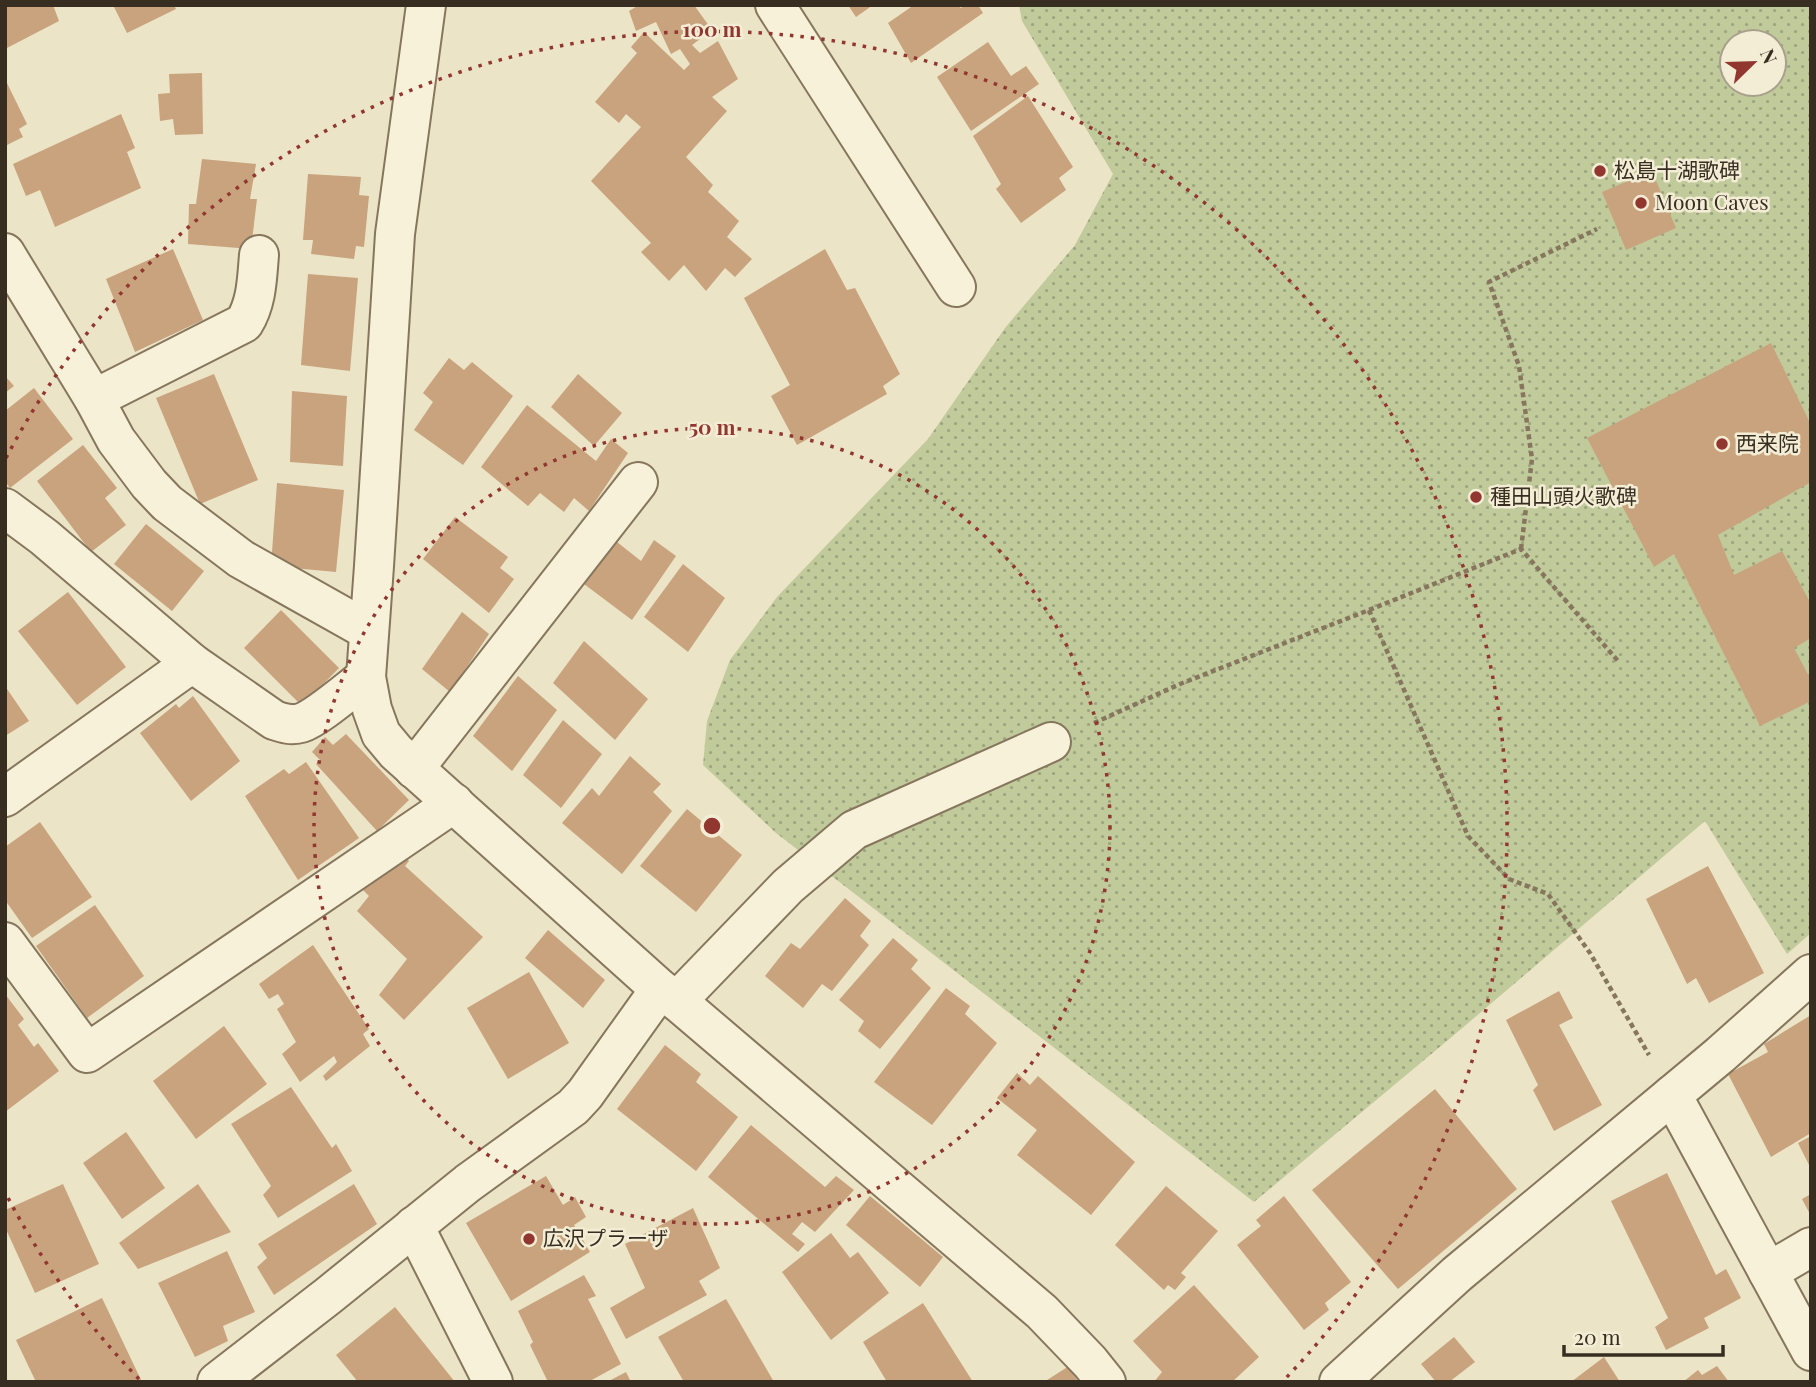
<svg xmlns="http://www.w3.org/2000/svg" width="1816" height="1387" font-family="'Playfair Display','Noto Sans JP',serif">
<style>
.garden{fill:url(#garden-dots);fill-rule:evenodd}
.building{fill:#c8a37e}
.lines{fill:none;stroke-linecap:round;stroke-linejoin:round}
.minor-casing{stroke:#86765d;stroke-width:42}
.path{stroke:#86765d;stroke-width:4.5;stroke-dasharray:5 3.5;stroke-linecap:butt}
.minor{stroke:#f7f1d9;stroke-width:38}
.ring{fill:none;stroke:#923730;stroke-width:3.5;stroke-dasharray:3.5 7}
.poi-dot{fill:#923730;stroke:#f4edd5;stroke-width:2.5}
.labels{text-anchor:middle;stroke-width:5;stroke-linejoin:round;paint-order:stroke}
.poi-label{font-size:21px;fill:#372d20;stroke:#f4edd5;text-anchor:start}
.centre{fill:#923730;stroke:#f4edd5;stroke-width:3.5}
.ring-label{font-size:21px;text-anchor:middle;font-weight:bold;fill:#923730;stroke:#f4edd5;stroke-width:5;stroke-linejoin:round;paint-order:stroke}
</style>
<defs>
<pattern id="garden-dots" width="8" height="8" patternUnits="userSpaceOnUse" patternTransform="scale(1.75)"><rect width="8" height="8" fill="#c0ca9b"/><path d="M2 2h.1M6 6h.1" fill="none" stroke="#9da47e" stroke-width="1.8" stroke-linecap="round"/></pattern>
</defs>
<rect width="100%" height="100%" fill="#ece4c6"/>
<!-- garden -->
<path class="garden" d="M1019,5H1811V933L1787,954L1705,821L1460,1030L1254,1202L776,833L703,765L707,721L730,660L777,597L928,439L1005,328L1075,245L1113,174L1022,21ZM1732,42H1774V84H1732Z"/>
<!-- building -->
<g class="building">
<path d="M5,5H53L59,21L5,49Z"/>
<path d="M113,5H174L176,9L127,33Z"/>
<path d="M639,5H694L712,30L692,45L700,53L718,41L738,79L712,97L727,111L686,157L713,185L708,192L739,221L727,237L752,259L735,277L725,268L706,291L684,265L669,281L641,252L651,243L591,181L641,127L626,114L619,123L595,102L637,53L631,47L644,32L684,70L690,64L680,49L671,54L656,22L636,31L629,11Z"/>
<path d="M848,5H873L856,17Z"/>
<path d="M914,5H958L961,8L965,5H978L983,13L911,63L888,23Z"/>
<path d="M988,42L1011,76L1026,66L1039,84L971,131L937,77Z"/>
<path d="M202,73L203,134L175,135L173,119L160,121L158,94L170,93L169,74Z"/>
<path d="M5,79L27,124L19,129L23,137L5,146Z"/>
<path d="M1028,96L1073,167L1059,178L1066,190L1021,223L996,189L1001,184L973,136Z"/>
<path d="M121,114L135,148L127,152L141,188L55,227L40,190L26,196L13,164Z"/>
<path d="M202,159L256,164L250,199H257L251,249L188,244L189,204H196Z"/>
<path d="M1652,171L1676,228L1626,250L1602,192Z"/>
<path d="M308,174L361,177L359,195L369,196L364,247L356,246L354,259L311,254L313,240H303Z"/>
<path d="M173,249L203,320L135,352L106,279Z"/>
<path d="M825,249L847,290L855,288L900,374L883,386L887,394L797,445L771,396L790,385L744,298Z"/>
<path d="M308,274L358,278L350,371L301,365Z"/>
<path d="M1771,343L1811,425V482L1718,535L1734,575L1782,551L1811,604V638L1794,648L1811,680V701L1760,726L1674,554L1654,567L1587,438Z"/>
<path d="M449,358L464,370L472,362L513,396L463,465L414,430L433,402L423,393Z"/>
<path d="M214,374L258,480L200,504L156,398Z"/>
<path d="M578,374L622,413L594,446L551,407Z"/>
<path d="M5,376L14,386L5,393Z"/>
<path d="M34,388L73,439L10,488L5,481V411Z"/>
<path d="M292,391L347,396L343,466L290,462Z"/>
<path d="M527,405L596,461L611,439L628,453L589,511L574,498L564,512L540,493L528,506L481,467Z"/>
<path d="M83,445L117,488L105,498L126,525L91,552L37,481Z"/>
<path d="M277,483L344,490L336,572L271,566Z"/>
<path d="M455,517L508,557L500,568L514,579L489,613L423,559Z"/>
<path d="M146,524L204,571L172,611L114,564Z"/>
<path d="M654,540L676,556L632,620L584,584L617,542L641,561Z"/>
<path d="M683,564L725,598L688,652L644,617Z"/>
<path d="M68,592L126,667L77,705L18,631Z"/>
<path d="M281,610L339,668L302,706L244,648Z"/>
<path d="M462,612L489,634L450,692L422,669Z"/>
<path d="M584,641L648,699L615,740L553,683Z"/>
<path d="M518,676L557,710L512,771L473,736Z"/>
<path d="M5,686L29,721L5,736Z"/>
<path d="M193,696L240,761L191,801L140,733L176,704L179,708Z"/>
<path d="M563,720L602,754L561,808L523,775Z"/>
<path d="M346,734L409,800L377,831L316,764L320,760L312,752L325,737L333,745Z"/>
<path d="M630,756L661,784L653,792L672,811L622,874L562,823L592,788L599,796Z"/>
<path d="M306,762L359,838L298,880L245,796L284,769L289,774Z"/>
<path d="M687,809L742,855L696,912L640,866Z"/>
<path d="M40,822L92,897L32,938L5,900V847Z"/>
<path d="M403,853L409,861L405,866L483,937L404,1020L379,995L407,959L357,911L369,896L362,889Z"/>
<path d="M1708,866L1764,973L1709,1003L1696,978L1687,984L1646,899Z"/>
<path d="M845,898L871,921L860,936L869,945L832,991L822,984L803,1008L765,976L791,943L800,949Z"/>
<path d="M95,905L144,976L87,1018L36,946Z"/>
<path d="M548,930L605,980L583,1008L525,958Z"/>
<path d="M893,938L918,960L911,969L931,988L880,1049L858,1031L864,1021L839,1000Z"/>
<path d="M313,945L369,1029L363,1034L370,1046L326,1081L323,1076L337,1062L334,1056L300,1082L282,1054L296,1042L277,1009L284,1004L278,994L269,999L259,984Z"/>
<path d="M529,972L569,1043L508,1079L467,1008Z"/>
<path d="M946,988L970,1006L965,1014L997,1043L932,1125L874,1082Z"/>
<path d="M1559,991L1573,1018L1559,1025L1602,1105L1554,1131L1533,1090L1538,1085L1506,1020Z"/>
<path d="M5,994L24,1019L18,1025L34,1047L38,1043L59,1071L5,1112Z"/>
<path d="M1811,1015V1133L1771,1157L1728,1074L1768,1052L1764,1044Z"/>
<path d="M224,1026L267,1084L196,1139L153,1081Z"/>
<path d="M665,1045L701,1074L696,1082L738,1117L696,1171L617,1109Z"/>
<path d="M1017,1073L1030,1085L1038,1076L1135,1162L1091,1215L1017,1155L1037,1130L997,1098Z"/>
<path d="M291,1087L332,1148L336,1144L352,1171L278,1218L263,1195L271,1186L231,1124Z"/>
<path d="M1435,1089L1517,1189L1398,1289L1312,1190Z"/>
<path d="M751,1125L825,1187L836,1176L854,1190L815,1232L802,1222L792,1234L805,1244L798,1252L708,1177Z"/>
<path d="M126,1132L165,1188L122,1219L83,1163Z"/>
<path d="M1811,1136V1169L1798,1143Z"/>
<path d="M1667,1173L1716,1275L1726,1269L1741,1298L1704,1318L1709,1328L1666,1350L1655,1327L1668,1318L1611,1201Z"/>
<path d="M546,1176L563,1205L575,1197L586,1217L574,1225L590,1252L511,1301L466,1223Z"/>
<path d="M63,1184L99,1264L35,1293L5,1227V1210Z"/>
<path d="M198,1184L231,1232L138,1269L119,1243Z"/>
<path d="M354,1184L377,1224L274,1295L257,1267L267,1258L258,1244Z"/>
<path d="M1166,1186L1218,1231L1181,1273L1186,1277L1175,1290L1168,1285L1164,1290L1115,1245Z"/>
<path d="M1811,1194V1216L1802,1199Z"/>
<path d="M870,1196L943,1257L920,1287L846,1225Z"/>
<path d="M1284,1196L1351,1282L1325,1303L1329,1310L1304,1330L1237,1245L1261,1226L1256,1220Z"/>
<path d="M693,1208L720,1268L699,1281L707,1295L626,1339L610,1308L645,1288L625,1244Z"/>
<path d="M831,1233L850,1258L858,1252L889,1293L831,1340L782,1272Z"/>
<path d="M227,1251L255,1312L223,1326L228,1341L195,1357L158,1283Z"/>
<path d="M584,1275L596,1296L588,1299L621,1364L588,1382H548L530,1345L533,1342L518,1311Z"/>
<path d="M1194,1285L1259,1357L1232,1382H1154L1162,1372L1133,1341Z"/>
<path d="M102,1298L142,1382H36L16,1340Z"/>
<path d="M726,1299L774,1382H684L658,1337Z"/>
<path d="M923,1303L973,1382H887L863,1342Z"/>
<path d="M395,1307L455,1382H358L336,1355Z"/>
<path d="M1454,1337L1475,1362L1449,1382H1436L1421,1364Z"/>
<path d="M1604,1357L1620,1382H1571Z"/>
<path d="M1069,1366L1078,1382H1044Z"/>
<path d="M1717,1366L1729,1382H1683L1698,1370L1702,1375Z"/>
<path d="M626,1372L631,1382H607Z"/>
</g>
<g class="lines">
<!-- minor casing -->
<g class="minor-casing">
<g id="minor">
<path d="M426,5L395,234L374,566L366,677L372,709L381,734L396,752L660,989L677,1001L1042,1312L1090,1362L1106,1382"/>
<path d="M775,5L956,287"/>
<path d="M5,253L94,399L116,440L149,484L167,503L241,559L369,631"/>
<path d="M94,399L244,323C257,302 257,278 259,255"/>
<path d="M5,508L44,537L192,663L274,720C283,723 291,726 301,723C317,718 351,688 366,677"/>
<path d="M414,769L638,482"/>
<path d="M5,797L192,663"/>
<path d="M5,942L87,1053L454,803"/>
<path d="M677,1001L788,886L854,830L1051,742"/>
<path d="M1672,1095L1811,1351"/>
<path d="M414,1226L493,1382"/>
<path d="M1768,1272L1811,1247"/>
<path d="M217,1382L328,1296L468,1183L573,1107L585,1094L660,989"/>
<path d="M1339,1382L1457,1274L1720,1055L1811,974"/>
</g>
</g>
<!-- path -->
<g class="path">
<path d="M1521,549L1532,459L1519,366L1489,282L1597,229"/>
<path d="M1369,610L1468,836L1509,879L1548,894L1590,953L1649,1055"/>
<path d="M1094,723L1180,684L1369,610L1521,549L1618,661"/>
</g>
<!-- minor -->
<use href="#minor" class="minor"/>
</g>
<!-- distance rings -->
<g class="ring">
<circle cx="712" cy="826" r="398"/>
<path d="M139 1379A796 796 0 0 1 6 1194M6 458A796 796 0 1 1 1285 1379"/>
</g>
<!-- markers -->
<g class="poi-dot">
<circle cx="1600" cy="171" r="7"/>
<circle cx="1641" cy="203" r="7"/>
<circle cx="1722" cy="444" r="7"/>
<circle cx="1476" cy="497" r="7"/>
<circle cx="529" cy="1239" r="7"/>
</g>
<g class="labels">
<!-- poi labels -->
<g class="poi-label">
<text x="1614" y="178">松島十湖歌碑</text>
<text x="1655" y="210">Moon Caves</text>
<text x="1736" y="451">西来院</text>
<text x="1490" y="504">種田山頭火歌碑</text>
<text x="543" y="1246">広沢プラーザ</text>
</g>
</g>
<circle cx="712" cy="826" r="10" class="centre"/>
<g class="ring-label">
<text x="712" y="37">100 m</text>
<text x="712" y="435">50 m</text>
</g>
<!-- border -->
<rect width="1816" height="1387" fill="none" stroke="#372d20" stroke-width="14"/>
<!-- north arrow -->
<g transform="translate(1753 63) rotate(67)"><circle r="33" fill="#f4edd5" stroke="#a8a08d" stroke-width="2"/>
<path d="M0-5L12 26L0 18L-12 26Z" fill="#923730"/>
<text y="-10" font-size="19" font-weight="bold" text-anchor="middle" fill="#372d20">N</text>
</g>
<!-- scale -->
<path d="M1564 1345v10h159v-10" fill="none" stroke="#372d20" stroke-width="3.5"/>
<text x="1574" y="1345" font-size="21" fill="#372d20" stroke="#f4edd5" stroke-width="5" paint-order="stroke">20 m</text>
</svg>
